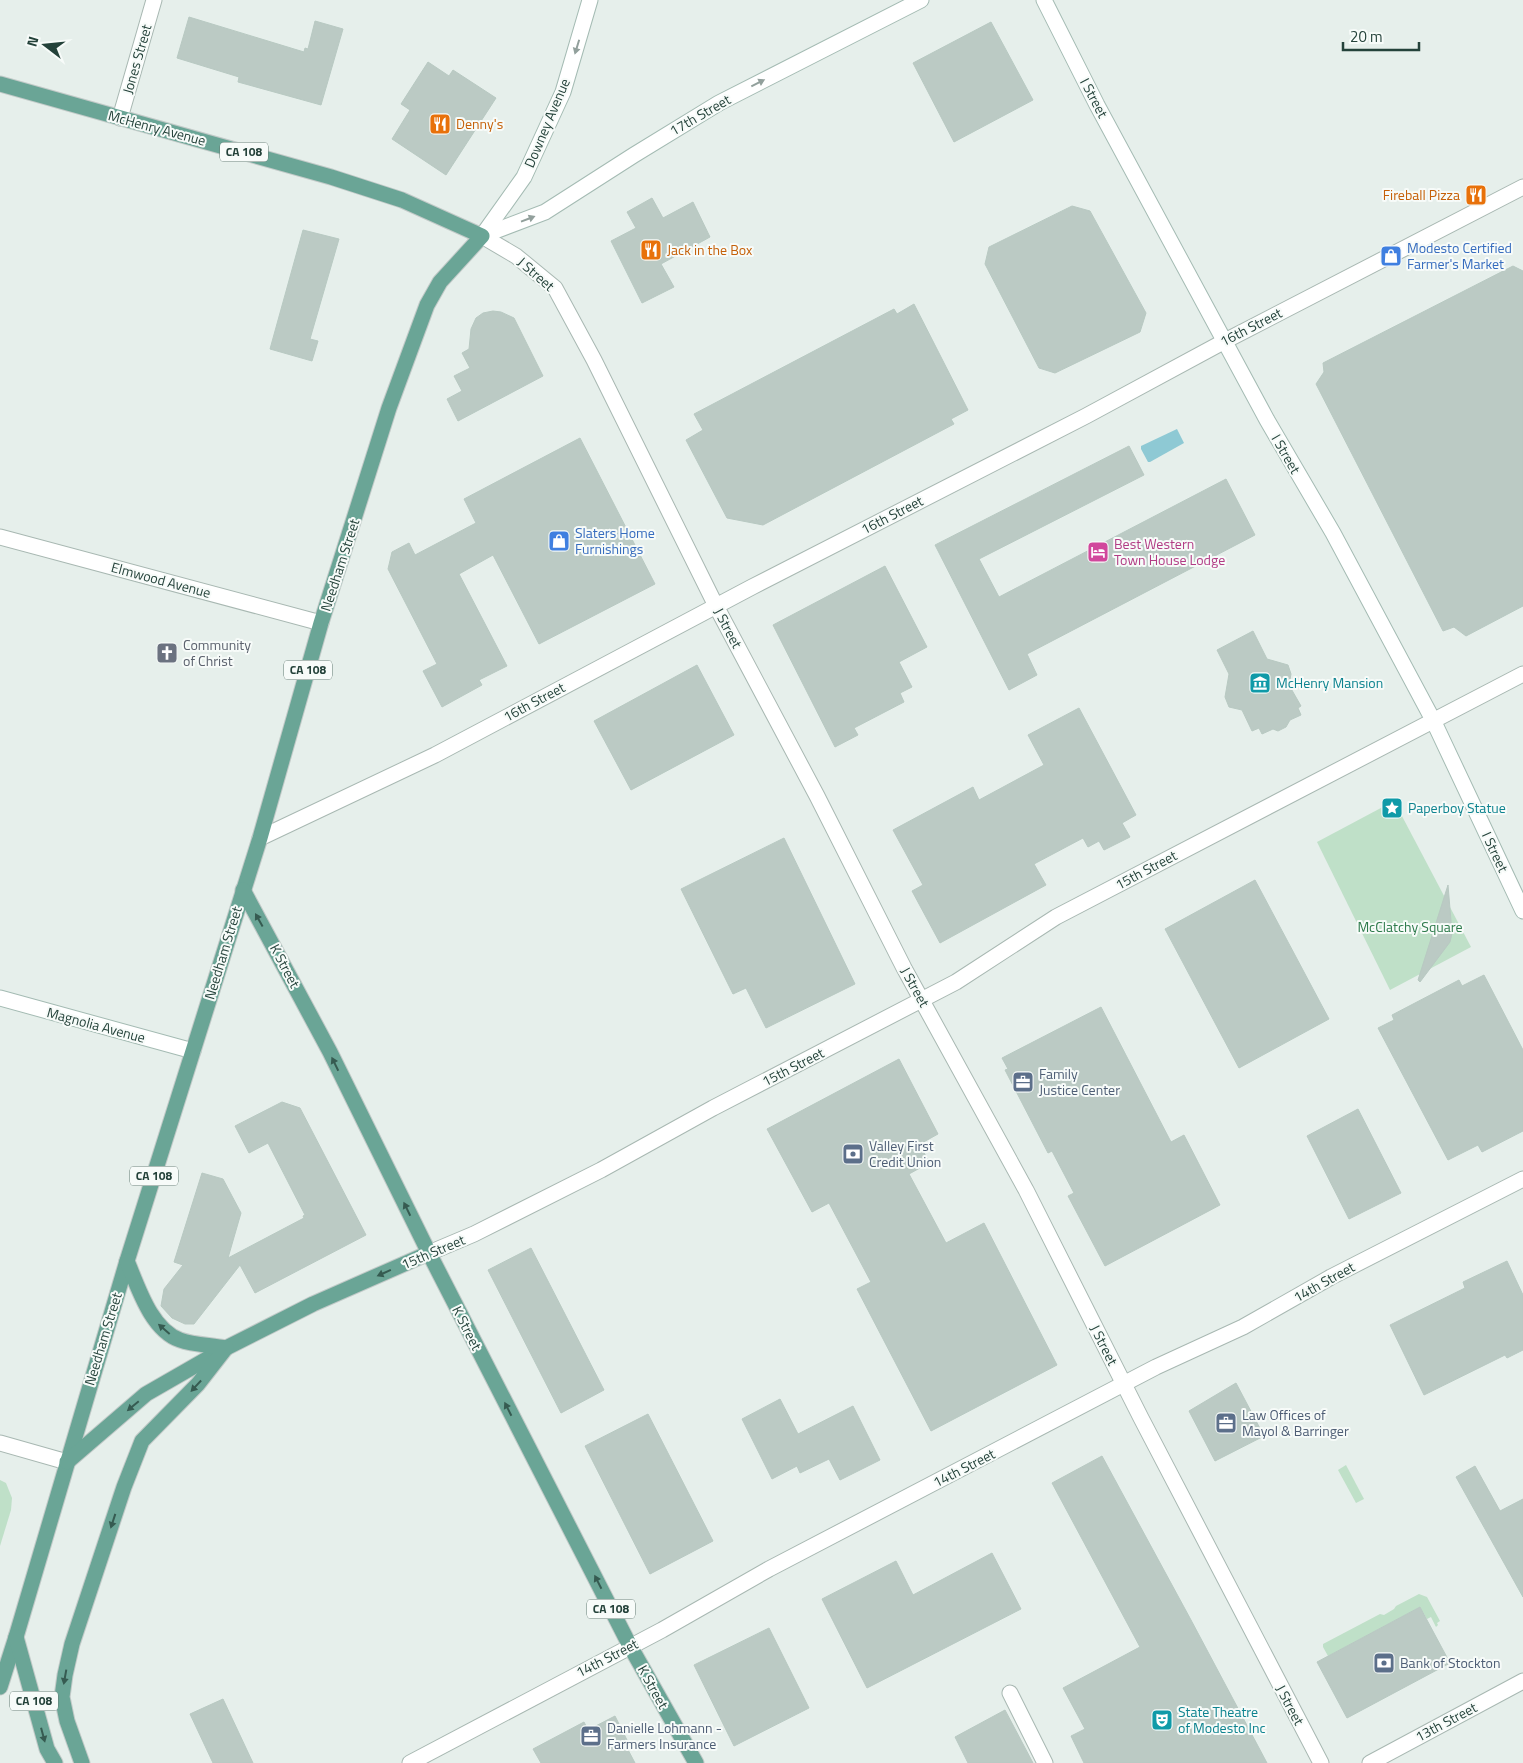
<svg xmlns="http://www.w3.org/2000/svg" width="1523" height="1763" font-family="'Titillium Web',sans-serif">
<style>
.green{fill:#bfe0c8}
.water{fill:#8ec9d4}
.building{fill:#bbcac4;stroke:#b8c9c2}
.lines{fill:none;stroke-linecap:round;stroke-linejoin:round}
.street-casing{stroke:#a8b8b2;stroke-width:17}
.secondary-casing{stroke:#a4bbb3;stroke-width:17}
.primary-casing{stroke:#c2cac8;stroke-width:17}
.street{stroke:#fff;stroke-width:15}
.secondary{stroke:#fff;stroke-width:15}
.primary{stroke:#6aa596;stroke-width:15}
.oneway{fill:#92a09c}
.oneway2{fill:#365b51}
.labels{text-anchor:middle;stroke-width:4;stroke-linejoin:round;paint-order:stroke}
.shield{fill:#f7fbf9;stroke:#637a73;stroke-width:1}
.shield-label{font-size:12px;font-weight:bold;fill:#24423a}
.street-label{font-size:14px;fill:#24423a;stroke:#f7fbf9}
.food-label{font-size:14px;fill:#c56008;stroke:#f7fbf9;text-anchor:start}
.shop-label{font-size:14px;fill:#366cbe;stroke:#f7fbf9;text-anchor:start}
.hotel-label{font-size:14px;fill:#b23c85;stroke:#f7fbf9;text-anchor:start}
.worship-label{font-size:14px;fill:#5b616d;stroke:#f7fbf9;text-anchor:start}
.culture-label{font-size:14px;fill:#0d838f;stroke:#f7fbf9;text-anchor:start}
.park-label{font-size:14px;fill:#2d7a4b;stroke:#f7fbf9}
.service-label{font-size:14px;fill:#4e5e75;stroke:#f7fbf9;text-anchor:start}
</style>
<rect width="100%" height="100%" fill="#e6efeb"/>
<!-- green -->
<g class="green">
<path d="M1394,801L1471,947L1390,990L1317,842Z"/>
<path d="M1346,1465L1364,1499L1356,1503L1338,1470Z"/>
<path d="M0,1480L6,1483L12,1498L11,1510L0,1546Z"/>
<path d="M1419,1594L1427,1597L1440,1621L1437,1623L1438,1625L1436,1627L1431,1617L1427,1619L1420,1607L1328,1656L1323,1647V1644L1380,1614L1384,1615L1394,1609L1396,1606Z"/>
</g>
<!-- water -->
<path class="water" d="M1177,429L1184,443L1150,462H1148L1141,449V446Z"/>
<!-- building -->
<g class="building">
<path d="M189,17L304,52L305,48L308,49L315,21L343,29L321,105L238,82L239,77L177,58Z"/>
<path d="M991,22L1033,100L954,142L913,63Z"/>
<path d="M428,62L449,76L453,70L496,98L446,175L392,139L410,110L401,104Z"/>
<path d="M652,198L663,218L693,202L710,237L661,264L674,287L642,303L611,241L636,228L627,212Z"/>
<path d="M1072,206L1090,211L1146,313L1140,332L1055,373L1039,368L985,264L989,247Z"/>
<path d="M303,230L339,239L310,339L318,341L312,361L270,349Z"/>
<path d="M1513,266L1523,271V606L1466,636L1454,627L1443,631L1316,384L1324,372L1323,363Z"/>
<path d="M914,304L968,410L951,419L954,424L763,525L727,518L686,440L703,430L694,414L894,309L897,314Z"/>
<path d="M493,311L501,312L514,318L543,376L458,421L447,399L462,391L454,376L470,368L462,353L469,349L471,329L476,318L483,313Z"/>
<path d="M580,438L655,584L539,644L493,555L459,574L507,666L479,680L482,685L442,707L423,671L437,664L388,569L392,552L409,543L415,555L476,523L464,499Z"/>
<path d="M1129,446L1144,475L979,559L999,597L1226,479L1255,535L1027,654L1037,675L1009,690L935,545Z"/>
<path d="M885,566L927,647L899,662L912,687L900,693L904,702L854,728L858,735L835,747L773,625Z"/>
<path d="M1253,631L1267,659L1288,665L1291,674L1289,685L1301,706L1298,708L1301,715L1290,720L1286,727L1278,731L1273,729L1262,734L1259,728L1252,731L1242,710L1229,707L1225,697L1229,674L1217,650Z"/>
<path d="M697,665L734,735L631,790L594,721Z"/>
<path d="M1079,708L1136,815L1122,823L1130,837L1104,850L1099,841L1088,847L1083,838L1034,864L1046,885L940,943L912,891L923,885L893,830L973,787L979,800L1044,765L1028,735Z"/>
<path d="M784,838L855,984L766,1028L746,988L733,994L681,889Z"/>
<path d="M1255,880L1329,1019L1239,1068L1165,929Z"/>
<path d="M1448,885L1452,933L1450,942L1420,982L1418,980Z"/>
<path d="M1484,975L1523,1050V1131L1482,1152L1478,1145L1448,1160L1378,1028L1394,1020L1392,1015L1459,980L1462,986Z"/>
<path d="M1101,1007L1171,1142L1184,1135L1220,1205L1105,1266L1068,1196L1074,1193L1052,1151L1048,1153L1005,1070L1008,1069L1002,1058Z"/>
<path d="M899,1059L938,1134L920,1144L929,1163L909,1174L946,1243L984,1223L1057,1365L931,1431L857,1289L871,1282L829,1203L812,1212L767,1129Z"/>
<path d="M282,1102L300,1108L366,1235L255,1293L240,1265L194,1324H185L172,1318L161,1306L164,1289L183,1265L174,1262L202,1173L223,1179L241,1213L228,1258L304,1218L303,1216L305,1215L268,1143L249,1153L235,1126Z"/>
<path d="M1358,1109L1401,1193L1349,1219L1307,1136Z"/>
<path d="M531,1248L604,1390L561,1413L488,1270Z"/>
<path d="M1507,1261L1523,1295V1350L1507,1358L1505,1355L1424,1395L1390,1325L1465,1288L1463,1282Z"/>
<path d="M1236,1383L1264,1436L1215,1461L1189,1411Z"/>
<path d="M780,1399L798,1434L853,1406L880,1460L840,1480L829,1459L800,1473L797,1466L772,1479L742,1419Z"/>
<path d="M648,1414L713,1541L650,1574L585,1446Z"/>
<path d="M1102,1456L1191,1620L1267,1763H1084L1071,1736L1085,1729L1063,1688L1140,1647L1052,1483Z"/>
<path d="M1475,1466L1500,1511L1523,1499V1597L1456,1477Z"/>
<path d="M992,1553L1021,1609L867,1688L822,1599L896,1561L913,1595Z"/>
<path d="M1420,1607L1450,1663L1347,1718L1317,1662Z"/>
<path d="M769,1628L809,1708L734,1746L694,1665Z"/>
<path d="M223,1699L253,1763H213L190,1714Z"/>
<path d="M1005,1710L1033,1763H968L955,1737Z"/>
<path d="M615,1716L628,1742L625,1744L635,1763H541L533,1749L584,1722L588,1730Z"/>
</g>
<g class="lines">
<!-- street casing -->
<g class="street-casing">
<g id="street">
<path d="M120,118L154,0"/>
<path d="M482,236L516,256L555,288L594,360L716,606L817,796L904,968L1026,1190L1141,1418L1321,1763"/>
<path d="M0,537L321,623"/>
<path d="M260,838L435,755L752,587L1086,416L1225,341L1523,187"/>
<path d="M429,1253L474,1234L601,1170L713,1108L956,982L1056,917L1523,674"/>
<path d="M0,1443L67,1462"/>
<path d="M1010,1693L1045,1763"/>
<path d="M410,1763L662,1630L769,1569L1156,1367L1243,1327L1331,1277L1523,1179"/>
<path d="M1370,1763L1523,1681"/>
</g>
</g>
<!-- secondary casing -->
<g class="secondary-casing">
<g id="secondary">
<path d="M1044,0L1097,105L1267,420L1333,533L1433,720L1523,911"/>
<path d="M482,236L545,212L634,155L719,103L921,0"/>
<path d="M482,236L524,177L563,92L590,0"/>
<path d="M0,998L193,1051"/>
</g>
</g>
<!-- primary casing -->
<g class="primary-casing">
<g id="primary">
<path d="M0,84L331,177L402,200L482,236L440,282L427,305L389,408L321,623L260,838L127,1261L16,1637L0,1687"/>
<path d="M243,890L330,1052L429,1253L630,1646L696,1763"/>
<path d="M67,1462L146,1394L226,1348L313,1304L429,1253"/>
<path d="M16,1637L47,1749L55,1763"/>
<path d="M82,1763L67,1721L62,1697L65,1675L72,1644L124,1487L142,1441L198,1384L226,1348C211,1345 194,1345 180,1340C151,1330 138,1287 127,1261"/>
</g>
</g>
<!-- street -->
<use href="#street" class="street"/>
<!-- secondary -->
<use href="#secondary" class="secondary"/>
<!-- primary -->
<use href="#primary" class="primary"/>
</g>
<!-- one-way arrows -->
<defs><path id="oneway-solid" d="M-6-.8H1V-3.2L6.5 0L1 3.2V.8H-6Z" transform="scale(1.25)"/></defs>
<g class="oneway">
<use href="#oneway-solid" transform="translate(577 47) rotate(107)"/>
<use href="#oneway-solid" transform="translate(758 83) rotate(-27)"/>
<use href="#oneway-solid" transform="translate(528 219) rotate(-21)"/>
</g>
<g class="oneway2">
<use href="#oneway-solid" transform="translate(259 920) rotate(-119)"/>
<use href="#oneway-solid" transform="translate(335 1064) rotate(-116)"/>
<use href="#oneway-solid" transform="translate(407 1209) rotate(-116)"/>
<use href="#oneway-solid" transform="translate(384 1273) rotate(156)"/>
<use href="#oneway-solid" transform="translate(164 1329) rotate(-139)"/>
<use href="#oneway-solid" transform="translate(196 1386) rotate(133)"/>
<use href="#oneway-solid" transform="translate(133 1406) rotate(140)"/>
<use href="#oneway-solid" transform="translate(508 1409) rotate(-117)"/>
<use href="#oneway-solid" transform="translate(113 1521) rotate(108)"/>
<use href="#oneway-solid" transform="translate(598 1582) rotate(-117)"/>
<use href="#oneway-solid" transform="translate(65 1677) rotate(100)"/>
<use href="#oneway-solid" transform="translate(43 1735) rotate(75)"/>
</g>
<!-- icons -->
<defs>
<g id="restaurant-square" transform="scale(1.125)"><rect x="-9" y="-9" width="18" height="18" rx="4" fill="#e8710a" stroke="#f7fbf9"/><path d="M-5-6h1v4h1v-4h1v4h1v-4h1v5L-1.5 .5V6h-2V.5L-5-1ZM5-6V6H3V1.5H1.5Q1.5-4 5-6Z" fill="#fff"/></g>
<g id="shop-square" transform="scale(1.125)"><rect x="-9" y="-9" width="18" height="18" rx="4" fill="#3f7fe0" stroke="#f7fbf9"/><path d="M-5-2.5h2.3a2.7 3.5 0 0 1 5.4 0H5L5.5 6h-11ZM-1.5-2.5h3a1.5 2.3 0 0 0-3 0Z" fill="#fff"/></g>
<g id="hotel-square" transform="scale(1.125)"><rect x="-9" y="-9" width="18" height="18" rx="4" fill="#d1479c" stroke="#f7fbf9"/><path d="M-6-4.5h1.5V1H6V5H4.5V3h-9V5H-6ZM-4 0a1.8 1.8 0 1 1 3.6 0ZM.5 0V-2.5h3Q6-2.5 6 0Z" fill="#fff"/></g>
<g id="church-square" transform="scale(1.125)"><rect x="-9" y="-9" width="18" height="18" rx="4" fill="#6b7280" stroke="#f7fbf9"/><path d="M-1.2-6h2.4v3.5h3.3v2.4h-3.3V6h-2.4V-.1h-3.3v-2.4h3.3Z" fill="#fff"/></g>
<g id="museum-square" transform="scale(1.125)"><rect x="-9" y="-9" width="18" height="18" rx="4" fill="#0f9aa8" stroke="#f7fbf9"/><path d="M0-6L6-3V-2H-6V-3ZM-5-1h2V3h-2ZM-1-1h2V3h-2ZM3-1h2V3H3ZM-6 4H6V6H-6Z" fill="#fff"/></g>
<g id="sight-square" transform="scale(1.125)"><rect x="-9" y="-9" width="18" height="18" rx="4" fill="#0f9aa8" stroke="#f7fbf9"/><path d="M0-6L1.8-2.2L6-1.7L2.9 1.2L3.7 5.4L0 3.3L-3.7 5.4L-2.9 1.2L-6-1.7L-1.8-2.2Z" fill="#fff"/></g>
<g id="office-square" transform="scale(1.125)"><rect x="-9" y="-9" width="18" height="18" rx="4" fill="#5c6f8a" stroke="#f7fbf9"/><path d="M-6-3h4V-5.5h4V-3h4V5H-6ZM-1-4.5V-3h2v-1.5ZM-6 0V1H6V0Z" fill="#fff"/></g>
<g id="bank-square" transform="scale(1.125)"><rect x="-9" y="-9" width="18" height="18" rx="4" fill="#5c6f8a" stroke="#f7fbf9"/><path d="M-6-4H6V4H-6ZM0-2.3a2.3 2.3 0 1 0 0 4.6a2.3 2.3 0 1 0 0-4.6Z" fill="#fff"/></g>
<g id="theatre-square" transform="scale(1.125)"><rect x="-9" y="-9" width="18" height="18" rx="4" fill="#0f9aa8" stroke="#f7fbf9"/><path d="M-5-5.5Q0-4 5-5.5V0Q5 5 0 6Q-5 5-5 0ZM-3.3-2.5H-1v1.5H-3.3ZM1-2.5H3.3v1.5H1ZM-2.8 1Q0 5.5 2.8 1Z" fill="#fff"/></g>
</defs>
<g fill-rule="evenodd">
<use href="#restaurant-square" x="440" y="124"/>
<use href="#restaurant-square" x="1476" y="195"/>
<use href="#restaurant-square" x="651" y="250"/>
<use href="#shop-square" x="1391" y="256"/>
<use href="#shop-square" x="559" y="541"/>
<use href="#hotel-square" x="1098" y="552"/>
<use href="#church-square" x="167" y="653"/>
<use href="#museum-square" x="1260" y="683"/>
<use href="#sight-square" x="1392" y="808"/>
<use href="#office-square" x="1023" y="1082"/>
<use href="#bank-square" x="853" y="1154"/>
<use href="#office-square" x="1226" y="1423"/>
<use href="#bank-square" x="1384" y="1663"/>
<use href="#theatre-square" x="1162" y="1720"/>
<use href="#office-square" x="591" y="1736"/>
</g>
<g class="labels">
<!-- shield labels -->
<g class="shield">
<rect x="220" y="142.5" width="48" height="19" rx="4"/>
<rect x="284" y="660.5" width="48" height="19" rx="4"/>
<rect x="130" y="1166.5" width="48" height="19" rx="4"/>
<rect x="587" y="1599.5" width="48" height="19" rx="4"/>
<rect x="10" y="1691.5" width="48" height="19" rx="4"/>
</g>
<g class="shield-label">
<text x="244" y="156">CA 108</text>
<text x="308" y="674">CA 108</text>
<text x="154" y="1180">CA 108</text>
<text x="611" y="1613">CA 108</text>
<text x="34" y="1705">CA 108</text>
</g>
<!-- street labels -->
<g class="street-label">
<text transform="translate(137 59) rotate(-74)" y="5">Jones Street</text>
<text transform="translate(1094 98) rotate(62)" y="5">I Street</text>
<text transform="translate(700 115) rotate(-30)" y="5">17th Street</text>
<text transform="translate(547 123) rotate(-67)" y="5">Downey Avenue</text>
<text transform="translate(157 128) rotate(15)" y="5">McHenry Avenue</text>
<text transform="translate(536 274) rotate(41)" y="5">J Street</text>
<text transform="translate(1251 327) rotate(-27)" y="5">16th Street</text>
<text transform="translate(1286 454) rotate(60)" y="5">I Street</text>
<text transform="translate(892 515) rotate(-27)" y="5">16th Street</text>
<text transform="translate(340 565) rotate(-72)" y="5">Needham Street</text>
<text transform="translate(161 580) rotate(15)" y="5">Elmwood Avenue</text>
<text transform="translate(728 628) rotate(62)" y="5">J Street</text>
<text transform="translate(534 702) rotate(-28)" y="5">16th Street</text>
<text transform="translate(1495 852) rotate(65)" y="5">I Street</text>
<text transform="translate(1146 870) rotate(-28)" y="5">15th Street</text>
<text transform="translate(223 953) rotate(-73)" y="5">Needham Street</text>
<text transform="translate(285 966) rotate(62)" y="5">K Street</text>
<text transform="translate(915 987) rotate(61)" y="5">J Street</text>
<text transform="translate(96 1025) rotate(15)" y="5">Magnolia Avenue</text>
<text transform="translate(793 1067) rotate(-27)" y="5">15th Street</text>
<text transform="translate(433 1252) rotate(-23)" y="5">15th Street</text>
<text transform="translate(1324 1282) rotate(-29)" y="5">14th Street</text>
<text transform="translate(467 1328) rotate(63)" y="5">K Street</text>
<text transform="translate(103 1339) rotate(-73)" y="5">Needham Street</text>
<text transform="translate(1104 1345) rotate(63)" y="5">J Street</text>
<text transform="translate(964 1468) rotate(-27)" y="5">14th Street</text>
<text transform="translate(607 1658) rotate(-27)" y="5">14th Street</text>
<text transform="translate(653 1687) rotate(61)" y="5">K Street</text>
<text transform="translate(1290 1705) rotate(62)" y="5">J Street</text>
<text transform="translate(1446 1722) rotate(-28)" y="5">13th Street</text>
</g>
<!-- food labels -->
<g class="food-label">
<text x="456" y="129">Denny's</text>
<text x="1460" y="200" text-anchor="end">Fireball Pizza</text>
<text x="667" y="255">Jack in the Box</text>
</g>
<!-- shop labels -->
<g class="shop-label">
<text x="1407" y="253">Modesto Certified<tspan x="1407" dy="16">Farmer's Market</tspan></text>
<text x="575" y="538">Slaters Home<tspan x="575" dy="16">Furnishings</tspan></text>
</g>
<!-- hotel labels -->
<g class="hotel-label">
<text x="1114" y="549">Best Western<tspan x="1114" dy="16">Town House Lodge</tspan></text>
</g>
<!-- worship labels -->
<g class="worship-label">
<text x="183" y="650">Community<tspan x="183" dy="16">of Christ</tspan></text>
</g>
<!-- culture labels -->
<g class="culture-label">
<text x="1276" y="688">McHenry Mansion</text>
<text x="1408" y="813">Paperboy Statue</text>
<text x="1178" y="1717">State Theatre<tspan x="1178" dy="16">of Modesto Inc</tspan></text>
</g>
<!-- park labels -->
<g class="park-label">
<text x="1410" y="932">McClatchy Square</text>
</g>
<!-- service labels -->
<g class="service-label">
<text x="1039" y="1079">Family<tspan x="1039" dy="16">Justice Center</tspan></text>
<text x="869" y="1151">Valley First<tspan x="869" dy="16">Credit Union</tspan></text>
<text x="1242" y="1420">Law Offices of<tspan x="1242" dy="16">Mayol &amp; Barringer</tspan></text>
<text x="1400" y="1668">Bank of Stockton</text>
<text x="607" y="1733">Danielle Lohmann -<tspan x="607" dy="16">Farmers Insurance</tspan></text>
</g>
</g>
<!-- north arrow -->
<g transform="translate(45 45) rotate(286)" stroke="#f7fbf9" stroke-width="4" paint-order="stroke">
<path d="M0-4L9 19L0 12L-9 19Z" fill="#24423a"/>
<text y="-8" font-size="14" font-weight="bold" text-anchor="middle" fill="#24423a">N</text>
</g>
<!-- scale -->
<path d="M1343 42v8h76v-8" fill="none" stroke="#24423a" stroke-width="2.5"/>
<text x="1350" y="42" font-size="15" fill="#24423a" stroke="#f7fbf9" stroke-width="4" paint-order="stroke">20 m</text>
</svg>
